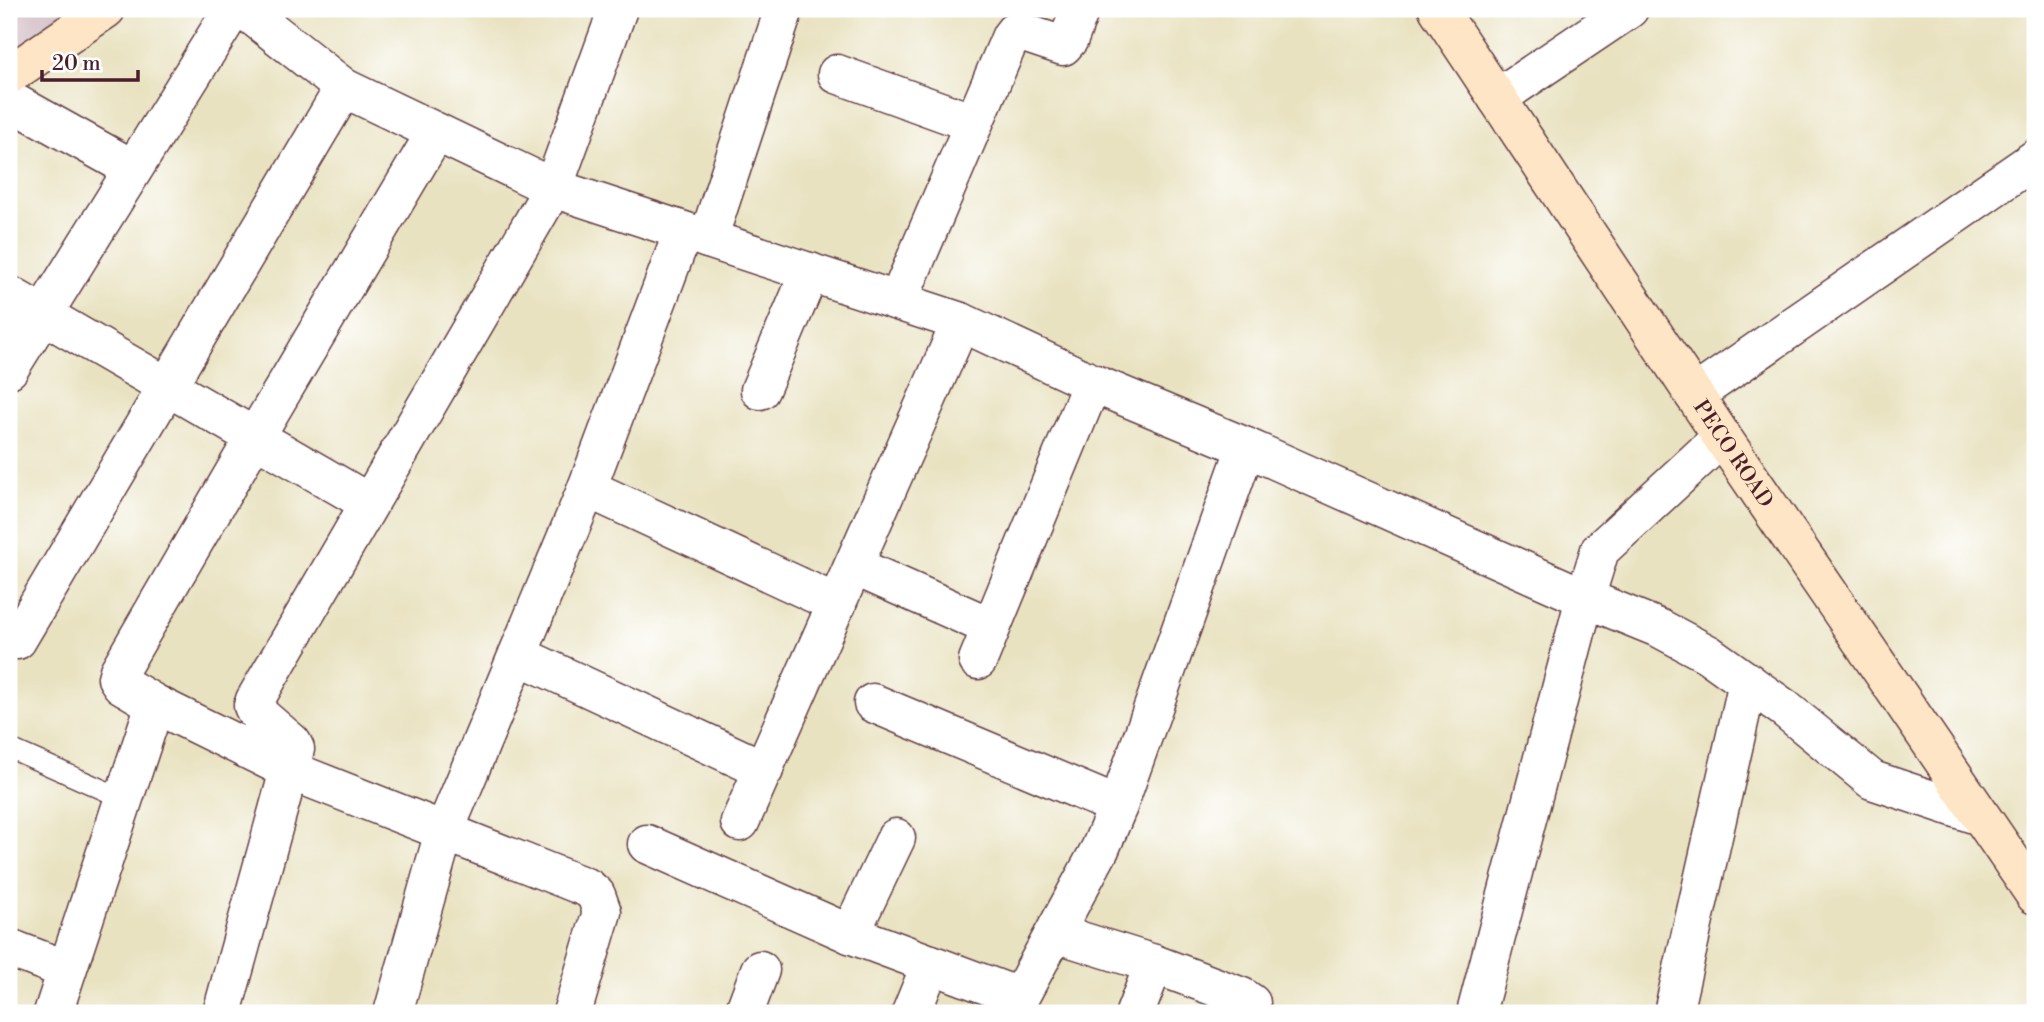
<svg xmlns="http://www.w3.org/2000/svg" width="2044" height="1022" font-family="'Libre Bodoni',serif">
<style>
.industrial{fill:#d2bec5}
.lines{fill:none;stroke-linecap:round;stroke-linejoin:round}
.lane-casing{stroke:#623c42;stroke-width:22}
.street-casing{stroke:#623c42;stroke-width:41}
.secondary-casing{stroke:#623c42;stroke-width:41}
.lane{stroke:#fff;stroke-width:19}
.street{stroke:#fff;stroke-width:38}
.secondary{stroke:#fde5c5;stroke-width:38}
.labels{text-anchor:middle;stroke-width:6;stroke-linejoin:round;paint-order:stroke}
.street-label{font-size:21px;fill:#4a1f2b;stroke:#fff}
</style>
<rect width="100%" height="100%" fill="#fff"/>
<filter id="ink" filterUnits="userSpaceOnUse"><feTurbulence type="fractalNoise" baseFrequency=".0143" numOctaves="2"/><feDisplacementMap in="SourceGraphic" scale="14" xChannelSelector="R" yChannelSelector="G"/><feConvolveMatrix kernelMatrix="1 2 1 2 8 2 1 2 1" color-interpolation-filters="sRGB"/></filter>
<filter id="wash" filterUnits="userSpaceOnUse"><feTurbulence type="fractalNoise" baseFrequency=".00686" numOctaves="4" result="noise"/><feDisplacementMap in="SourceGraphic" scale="28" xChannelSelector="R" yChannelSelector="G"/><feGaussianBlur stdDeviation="1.57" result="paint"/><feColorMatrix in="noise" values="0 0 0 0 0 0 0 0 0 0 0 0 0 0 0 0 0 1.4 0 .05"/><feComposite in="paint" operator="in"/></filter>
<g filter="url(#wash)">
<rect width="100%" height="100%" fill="#e9e2c1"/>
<!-- industrial -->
<path class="industrial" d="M9,9H87L9,64Z"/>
</g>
<g filter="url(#ink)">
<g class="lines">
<!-- lane casing -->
<g class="lane-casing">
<path id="lane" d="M9,748L124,799"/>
</g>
<!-- street casing -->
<g class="street-casing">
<g id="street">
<path d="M244,9L344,88L553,188L961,322L1092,383L1246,447L1585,598L1661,629L1708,654L1784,708L1872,780L1980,816"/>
<path d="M837,74L973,123"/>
<path d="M1497,98L1629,9"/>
<path d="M9,100L133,169"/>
<path d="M436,132L255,437L119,671L117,678L121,684L155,704L289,770L588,888L596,895L602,912L572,1013"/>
<path d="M708,239L784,9"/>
<path d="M9,295L369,503"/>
<path d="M898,301L1011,36L1015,31L1021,32L1063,46L1069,39L1080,9"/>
<path d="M9,369L233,9"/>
<path d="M760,390L810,272"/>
<path d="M1694,395L2035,159"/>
<path d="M587,488L837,604"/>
<path d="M854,566L991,627"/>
<path d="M9,633L17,640L344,88"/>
<path d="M518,655L764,770"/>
<path d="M978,660L1092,383"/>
<path d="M873,703L1118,806L1100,849L1011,1013"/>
<path d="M1118,806L1246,447"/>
<path d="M740,822L961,322"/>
<path d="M647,844L850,934L1019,997"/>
<path d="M1055,933L1154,964L1242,997L1251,1003V1013"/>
<path d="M850,934L896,838"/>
<path d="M9,948L67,970"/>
<path d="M53,1013L155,704"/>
<path d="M222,1013L295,749L292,743L256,712L253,706L255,700L553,188L618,9"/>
<path d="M393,1013L444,832L587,488L683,232"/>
<path d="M744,1013L760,970"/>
<path d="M911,1013L931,964"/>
<path d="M1135,1013L1154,964"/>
<path d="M1476,1013L1585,598L1600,550L1722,437"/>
<path d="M1673,1013L1748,682"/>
</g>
</g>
<!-- secondary casing -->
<g class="secondary-casing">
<g id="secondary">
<path id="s1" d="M1438,9L1722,437L2035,895"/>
<path d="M9,75L106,9"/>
</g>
</g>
<!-- lane -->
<use href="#lane" class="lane"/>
<!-- street -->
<use href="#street" class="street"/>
<!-- secondary -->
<use href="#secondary" class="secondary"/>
</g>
</g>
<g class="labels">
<!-- street labels -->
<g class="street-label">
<text dy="7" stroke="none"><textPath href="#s1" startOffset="534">PECO ROAD</textPath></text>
</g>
</g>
<!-- margin -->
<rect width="2044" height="1022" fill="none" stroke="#fff" stroke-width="35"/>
<!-- scale -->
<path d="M42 70v10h96v-10" fill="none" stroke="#4a1f2b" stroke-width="3.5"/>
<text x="52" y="70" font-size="21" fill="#4a1f2b" stroke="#ffffff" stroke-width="5" paint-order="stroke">20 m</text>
</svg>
